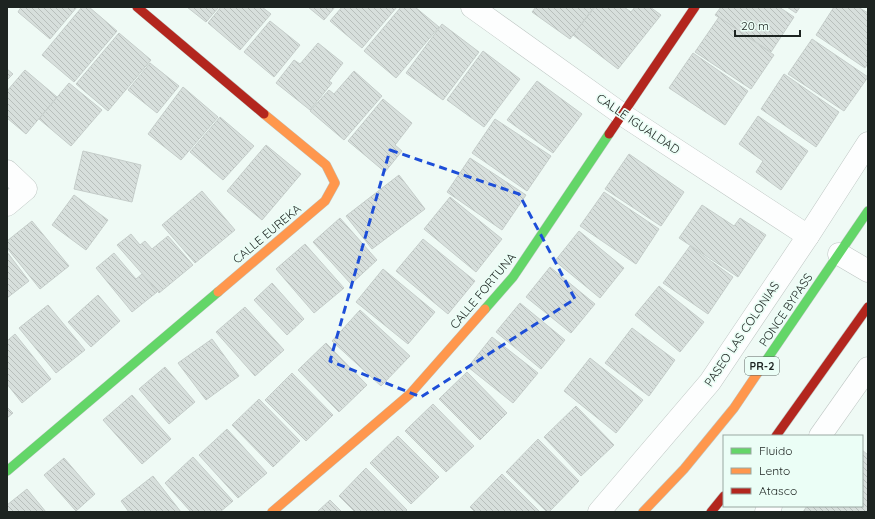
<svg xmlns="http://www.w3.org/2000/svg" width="875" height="519" font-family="Quicksand,sans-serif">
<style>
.building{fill:url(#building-back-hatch);stroke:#c5cdca}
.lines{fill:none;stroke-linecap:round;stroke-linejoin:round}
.street-casing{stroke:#bec6c3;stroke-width:23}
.fast-casing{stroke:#bec6c3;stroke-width:10}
.slow-casing{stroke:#bec6c3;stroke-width:10}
.jam-casing{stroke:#bec6c3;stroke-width:10}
.street{stroke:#fdfefe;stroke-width:22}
.fast{stroke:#63d668;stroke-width:9}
.slow{stroke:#ff974d;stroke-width:9}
.jam{stroke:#b3261e;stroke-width:9}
.marked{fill:none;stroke:#1d4ed8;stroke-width:3;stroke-dasharray:8 5;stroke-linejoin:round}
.labels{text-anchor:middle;stroke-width:3.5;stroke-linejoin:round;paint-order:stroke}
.shield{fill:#ebfef6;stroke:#5b6561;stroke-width:1}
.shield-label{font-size:11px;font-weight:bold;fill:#1d2421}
.street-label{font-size:12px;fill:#1d2421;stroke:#ebfef6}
</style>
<defs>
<pattern id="building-back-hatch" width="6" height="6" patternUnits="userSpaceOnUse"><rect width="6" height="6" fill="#d7dfdc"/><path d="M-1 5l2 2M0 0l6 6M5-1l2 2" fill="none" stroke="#b8bfbc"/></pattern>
</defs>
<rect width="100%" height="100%" fill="#effaf5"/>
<!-- building -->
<g class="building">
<path d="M21,7H77L50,39L18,12Z"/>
<path d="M82,7H89L117,31L74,82L42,55Z"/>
<path d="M187,7H219L206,22Z"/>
<path d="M221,7H262L271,14L240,50L208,23Z"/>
<path d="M308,7H335L324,20Z"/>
<path d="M342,7H397L362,48L330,21Z"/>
<path d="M401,7H415L439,27L396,78L364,51Z"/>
<path d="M536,7H594L570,39L532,12Z"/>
<path d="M595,7H624L631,12L635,7H650L661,15L618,69L573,35Z"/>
<path d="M721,7H779L794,17L771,52L715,15Z"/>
<path d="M787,7H800L796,13Z"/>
<path d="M834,7H858L868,13V63L865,68L816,35Z"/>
<path d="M719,17L774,55L751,89L695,52Z"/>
<path d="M270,21L300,45L274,77L244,52Z"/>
<path d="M442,24L479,52L443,100L406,73Z"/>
<path d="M119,33L151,60L108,111L76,84Z"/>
<path d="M812,39L868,77L844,111L788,74Z"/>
<path d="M318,43L343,63L329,81L332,83L310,110L276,83L294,60L300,64Z"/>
<path d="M483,51L520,79L484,127L447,100Z"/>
<path d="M693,53L748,91L725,125L669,88Z"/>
<path d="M150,63L179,86L157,113L128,90Z"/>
<path d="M7,69L13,74L7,80Z"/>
<path d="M25,70L57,97L26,134L7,118V91Z"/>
<path d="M354,71L382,96L344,140L310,111L329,90L334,94Z"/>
<path d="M784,74L839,112L816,147L761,109Z"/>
<path d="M537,81L582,114L553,153L507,120Z"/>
<path d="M69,83L102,110L71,146L39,119Z"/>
<path d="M183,87L218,117L181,160L148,134Z"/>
<path d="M383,99L412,123L395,145L402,151L385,172L348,141Z"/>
<path d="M758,116L808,151L781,190L756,172L763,161L739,144Z"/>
<path d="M220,117L254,146L223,180L190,152Z"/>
<path d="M495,119L551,156L527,191L472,153Z"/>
<path d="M266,145L301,174L262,220L227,191Z"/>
<path d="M83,151L141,165L132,202L74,189Z"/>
<path d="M629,154L684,192L661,226L605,189Z"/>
<path d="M470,158L526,195L502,230L447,192Z"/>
<path d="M399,175L425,209L372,249L346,216Z"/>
<path d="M202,191L235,230L195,263L162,225Z"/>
<path d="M604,192L659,229L636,264L580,226Z"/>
<path d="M74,195L108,220L86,250L52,225Z"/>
<path d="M450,197L502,239L476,272L424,229Z"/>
<path d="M702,205L734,226L740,218L766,235L738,277L679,238Z"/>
<path d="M340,218L377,260L351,284L313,242Z"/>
<path d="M32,221L69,266L40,289L7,248V241Z"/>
<path d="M579,231L624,268L600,298L555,261Z"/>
<path d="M131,234L140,245L145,241L152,249L168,236L193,265L159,293L117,245Z"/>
<path d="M423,239L475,281L448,314L396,271Z"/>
<path d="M305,244L344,288L314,313L276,269Z"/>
<path d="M690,246L733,277L708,314L663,283Z"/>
<path d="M7,252L29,281L7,298Z"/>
<path d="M114,253L136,279L142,274L157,292L132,312L96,268Z"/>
<path d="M550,267L595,304L571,333L526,297Z"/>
<path d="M383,269L435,312L408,344L356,302Z"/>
<path d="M272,283L304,319L287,335L254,300Z"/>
<path d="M659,286L704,322L680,352L635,315Z"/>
<path d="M98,295L120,321L91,347L68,322Z"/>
<path d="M520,303L565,340L541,369L496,332Z"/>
<path d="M48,305L85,350L56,373L19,328Z"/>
<path d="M245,307L284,350L255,376L216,332Z"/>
<path d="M360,310L410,356L381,386L332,341Z"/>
<path d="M632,328L675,360L649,396L605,363Z"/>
<path d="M15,334L51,379L22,403L7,384V341Z"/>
<path d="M492,337L538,373L513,403L468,367Z"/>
<path d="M212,339L239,376L206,400L178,363Z"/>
<path d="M326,343L367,385L339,412L298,370Z"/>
<path d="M590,358L643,400L616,433L564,391Z"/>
<path d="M165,367L195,402L169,424L139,389Z"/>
<path d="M467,372L507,413L480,440L439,399Z"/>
<path d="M292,373L333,415L306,441L265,400Z"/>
<path d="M132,395L171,439L142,464L103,420Z"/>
<path d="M259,399L300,441L273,467L232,425Z"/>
<path d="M433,404L474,446L446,472L405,431Z"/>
<path d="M576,406L614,445L581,476L544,437Z"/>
<path d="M7,407L13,413L7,418Z"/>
<path d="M227,429L267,473L238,498L199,455Z"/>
<path d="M398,436L439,477L411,504L370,463Z"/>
<path d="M538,439L579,481L549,512H547L506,472Z"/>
<path d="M862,450L868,455V512H803L807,506H862Z"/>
<path d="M193,457L233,501L220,512H191L165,483Z"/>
<path d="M64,458L95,494L76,511L44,475Z"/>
<path d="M366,468L407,510L405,512H355L339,496Z"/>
<path d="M502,474L540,512H475L470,507Z"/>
<path d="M153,476L181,512H129L121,501Z"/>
<path d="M27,489L46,512H7V505Z"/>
<path d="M330,500L342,512H317Z"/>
</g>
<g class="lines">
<!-- street casing -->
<g class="street-casing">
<g id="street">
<path d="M472,7L623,115L808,236"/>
<path d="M7,171L26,189L7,205"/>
<path d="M839,254L868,271"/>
<path d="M820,436L868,368"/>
<path d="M599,512L710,382L808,236L868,143"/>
<path d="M766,512L771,506"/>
</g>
</g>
<!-- fast casing -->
<g class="fast-casing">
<g id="fast">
<path d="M485,309L513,277L609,134"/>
<path d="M761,368L868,211"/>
<path d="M7,471L218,292"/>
</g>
</g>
<!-- slow casing -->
<g class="slow-casing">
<g id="slow">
<path d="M218,292L325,201L335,183L326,165L264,114"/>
<path d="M272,512L410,394L485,309"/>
<path d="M643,512L684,469L734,408L761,368"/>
</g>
</g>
<!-- jam casing -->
<g class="jam-casing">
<g id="jam">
<path d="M137,7L264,114"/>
<path d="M609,134L695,7"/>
<path d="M776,436L868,307"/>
<path d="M711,512L724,496"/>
</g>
</g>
<!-- street -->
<use href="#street" class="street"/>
<!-- fast -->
<use href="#fast" class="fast"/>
<!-- slow -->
<use href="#slow" class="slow"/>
<!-- jam -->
<use href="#jam" class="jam"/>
</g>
<!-- marked area -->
<path class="marked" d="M390,150L519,194L575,299L421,397L330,361Z"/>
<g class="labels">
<!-- shield labels -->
<rect class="shield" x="745" y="357" width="34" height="18" rx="3"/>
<g class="shield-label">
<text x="762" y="370">PR-2</text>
</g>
<!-- street labels -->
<g class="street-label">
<text transform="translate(638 124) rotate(34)" y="4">CALLE IGUALDAD</text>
<text transform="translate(267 234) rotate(-40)" y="4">CALLE EUREKA</text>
<text transform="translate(483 291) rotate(-50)" y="4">CALLE FORTUNA</text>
<text transform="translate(786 310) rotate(-56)" y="4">PONCE BYPASS</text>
<text transform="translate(742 334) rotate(-56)" y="4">PASEO LAS COLONIAS</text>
</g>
</g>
<!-- border -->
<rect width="875" height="519" fill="none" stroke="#1d2421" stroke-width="16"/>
<!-- legend -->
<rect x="723" y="435" width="140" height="72" fill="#ebfef6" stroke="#99a7a1"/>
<rect x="731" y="448" width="20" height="6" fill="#63d668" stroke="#99a7a1"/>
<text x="759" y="455" font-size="12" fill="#1d2421">Fluido</text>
<rect x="731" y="468" width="20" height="6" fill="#ff974d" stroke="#99a7a1"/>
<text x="759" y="475" font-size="12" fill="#1d2421">Lento</text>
<rect x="731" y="488" width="20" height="6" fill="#b3261e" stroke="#99a7a1"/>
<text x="759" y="495" font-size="12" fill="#1d2421">Atasco</text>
<!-- scale -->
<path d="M735 30v6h65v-6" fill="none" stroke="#1d2421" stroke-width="2"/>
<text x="741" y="30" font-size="12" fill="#1d2421" stroke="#ebfef6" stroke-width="3" paint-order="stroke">20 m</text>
</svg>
